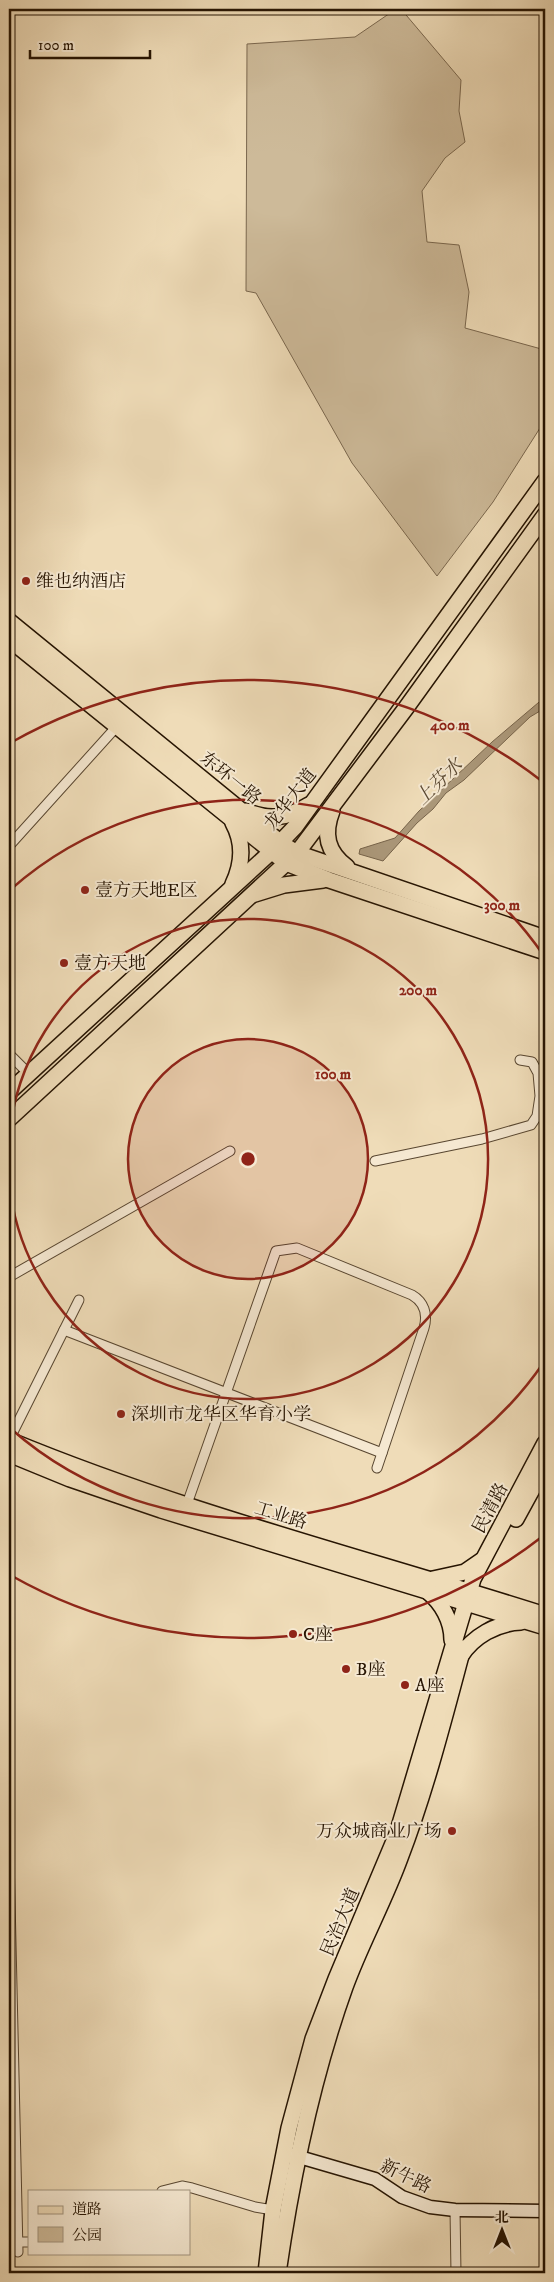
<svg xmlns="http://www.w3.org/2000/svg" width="554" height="2282" font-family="'IM FELL DW Pica','Noto Serif SC',serif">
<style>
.green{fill:#cdba99;stroke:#7a674e}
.water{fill:#ab987a;stroke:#76634a}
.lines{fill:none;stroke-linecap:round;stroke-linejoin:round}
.street-casing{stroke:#584630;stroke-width:11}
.secondary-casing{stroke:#261402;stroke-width:15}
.primary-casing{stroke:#261402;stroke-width:18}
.street{stroke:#f5e8d1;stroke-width:9}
.secondary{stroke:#f5e8d1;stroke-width:12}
.primary{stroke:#efdcb8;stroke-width:15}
.ring{fill:none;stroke:#8f2418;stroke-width:2.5}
.poi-dot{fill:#8f2418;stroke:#f5e8d1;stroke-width:2}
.labels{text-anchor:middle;stroke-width:4;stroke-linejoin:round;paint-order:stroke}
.poi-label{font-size:18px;fill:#261402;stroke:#f5e8d1;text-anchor:start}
.street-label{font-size:18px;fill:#261402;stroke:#f5e8d1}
.water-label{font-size:19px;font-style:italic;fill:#5b4932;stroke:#f5e8d1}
.centre{fill:#8f2418;stroke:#f5e8d1;stroke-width:2.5}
.ring-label{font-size:15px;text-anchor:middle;font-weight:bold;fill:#8f2418;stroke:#f5e8d1;stroke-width:4;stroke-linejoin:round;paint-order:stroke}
</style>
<rect width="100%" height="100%" fill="#efdcb8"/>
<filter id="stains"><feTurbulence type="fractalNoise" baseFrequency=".004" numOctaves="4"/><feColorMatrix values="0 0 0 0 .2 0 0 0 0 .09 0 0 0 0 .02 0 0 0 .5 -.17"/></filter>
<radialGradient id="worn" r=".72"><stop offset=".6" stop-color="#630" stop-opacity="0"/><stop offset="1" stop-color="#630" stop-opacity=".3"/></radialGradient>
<!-- green -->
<path class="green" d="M396,9H401L461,80L459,111L465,142L445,158L422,191L427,242L459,245L469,292L465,328L545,350V418L540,428L493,502L437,576L352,463L256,293L246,291L247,44L355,37Z"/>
<!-- water -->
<path class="water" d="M545,697V708L530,717L464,780L446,793L433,809L417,823L383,861L359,854L360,849L395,838L419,811L492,742Z"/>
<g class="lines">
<!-- street casing -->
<g class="street-casing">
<g id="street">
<path d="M9,846L119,724"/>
<path d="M9,1054L28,1073"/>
<path d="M375,1161L482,1139L531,1125L537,1116L540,1096L538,1073L532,1062L520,1060"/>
<path d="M9,1277L230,1151"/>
<path d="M64,1330L382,1453"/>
<path d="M9,1440L79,1300"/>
<path d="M187,1504L276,1251L297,1248L412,1295C424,1302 428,1314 424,1328L377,1468"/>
<path d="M9,1855L18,2252"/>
<path d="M162,2191L182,2186L192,2188L255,2207L273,2210"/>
<path d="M455,2210L456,2273"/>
<path d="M18,2242H29"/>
</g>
</g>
<!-- secondary casing -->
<g class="secondary-casing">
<path id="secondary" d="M289,2154L375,2179L402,2197L430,2207L455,2210L545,2211"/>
</g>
<!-- primary casing -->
<g class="primary-casing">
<g id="primary">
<path d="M9,621L281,843L297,853L545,938"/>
<path d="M9,639L286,863L329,880L545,952"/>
<path d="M246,811C269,821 288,818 309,805"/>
<path d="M332,811C323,834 327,852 347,867"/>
<path d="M233,823C244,843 243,863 233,884"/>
<path d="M255,894L284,885L323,880"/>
<path d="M9,1092L271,852L295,827L545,481"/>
<path d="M9,1119L297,853L406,708L545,515"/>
<path d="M9,1440C183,1512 366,1558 545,1615"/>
<path d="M9,1454L70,1479L161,1510L545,1627"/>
<path d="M516,1519L545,1466"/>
<path d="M433,1579L465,1572L481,1561"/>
<path d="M427,1591C442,1603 452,1621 452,1640"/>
<path d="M460,1657C473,1636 497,1623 521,1622"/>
<path d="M266,2273L273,2210L289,2128L313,2039L336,1979L397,1834L473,1579L545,1443"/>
<path d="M278,2273C292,2176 312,2079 345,1987C361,1943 384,1902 400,1858C426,1790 444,1719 463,1648"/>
</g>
</g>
<!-- street -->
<use href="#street" class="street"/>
<!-- secondary -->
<use href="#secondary" class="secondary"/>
<!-- primary -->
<use href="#primary" class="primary"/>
</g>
<!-- distance rings -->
<circle cx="248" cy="1159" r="120" fill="#8f2418" fill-opacity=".12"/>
<g class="ring">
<circle cx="248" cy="1159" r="120"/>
<path d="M9 1138A240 240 0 1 1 9 1180"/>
<path d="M544 1362A359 359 0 0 1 10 1428M10 890A359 359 0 0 1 544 956"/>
<path d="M543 1536A479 479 0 0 1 12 1576M12 742A479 479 0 0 1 543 782"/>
</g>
<!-- markers -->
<g class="poi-dot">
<circle cx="26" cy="581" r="5"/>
<circle cx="85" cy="890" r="5"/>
<circle cx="64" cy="963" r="5"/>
<circle cx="121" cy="1414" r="5"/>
<circle cx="293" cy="1634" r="5"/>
<circle cx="346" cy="1669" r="5"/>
<circle cx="405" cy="1685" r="5"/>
<circle cx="452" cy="1831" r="5"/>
</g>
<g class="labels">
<!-- poi labels -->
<g class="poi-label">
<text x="36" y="587">维也纳酒店</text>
<text x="95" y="896">壹方天地E区</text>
<text x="74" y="969">壹方天地</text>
<text x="131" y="1420">深圳市龙华区华育小学</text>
<text x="303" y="1640">C座</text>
<text x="356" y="1675">B座</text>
<text x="415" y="1691">A座</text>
<text x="442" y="1837" text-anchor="end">万众城商业广场</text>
</g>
<!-- street labels -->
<g class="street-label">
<text transform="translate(231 778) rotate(39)" y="6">东环一路</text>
<text transform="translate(290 799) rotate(-52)" y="6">龙华大道</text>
<text transform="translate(490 1508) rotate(-62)" y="6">民清路</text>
<text transform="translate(281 1515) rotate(17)" y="6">工业路</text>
<text transform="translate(340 1922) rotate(-67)" y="6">民治大道</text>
<text transform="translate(406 2176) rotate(26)" y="6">新牛路</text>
</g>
<!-- water labels -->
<g class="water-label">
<text transform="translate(438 781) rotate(-44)" y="7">上芬水</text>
</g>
</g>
<circle cx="248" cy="1159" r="8" class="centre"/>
<g class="ring-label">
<text x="450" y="730">400 m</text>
<text x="502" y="910">300 m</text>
<text x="418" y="995">200 m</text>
<text x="333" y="1079">100 m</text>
</g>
<!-- margin -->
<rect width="554" height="2282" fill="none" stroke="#efdcb8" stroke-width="30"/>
<rect x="10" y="10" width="534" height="2262" fill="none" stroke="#261402" stroke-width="2.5"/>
<rect x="15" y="15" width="524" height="2252" fill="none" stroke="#261402"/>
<!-- legend -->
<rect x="28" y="2190" width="162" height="65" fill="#f5e8d1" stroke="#a2937e"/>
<rect x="38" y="2206" width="25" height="8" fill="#efdcb8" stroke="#a2937e"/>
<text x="72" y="2214" font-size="15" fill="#261402">道路</text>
<rect x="38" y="2227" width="25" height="15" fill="#cdba99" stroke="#a2937e"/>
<text x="72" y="2240" font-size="15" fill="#261402">公园</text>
<!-- north arrow -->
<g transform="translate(502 2230)" stroke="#f5e8d1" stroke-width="4" paint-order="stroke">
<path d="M0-4L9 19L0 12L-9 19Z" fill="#261402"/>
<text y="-8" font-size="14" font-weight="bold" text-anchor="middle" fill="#261402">北</text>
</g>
<!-- scale -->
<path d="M30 50v8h120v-8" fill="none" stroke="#261402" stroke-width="2.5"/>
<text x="38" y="50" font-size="15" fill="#261402" stroke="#f5e8d1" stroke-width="4" paint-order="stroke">100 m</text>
<rect width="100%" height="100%" filter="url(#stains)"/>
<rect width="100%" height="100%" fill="url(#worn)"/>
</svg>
